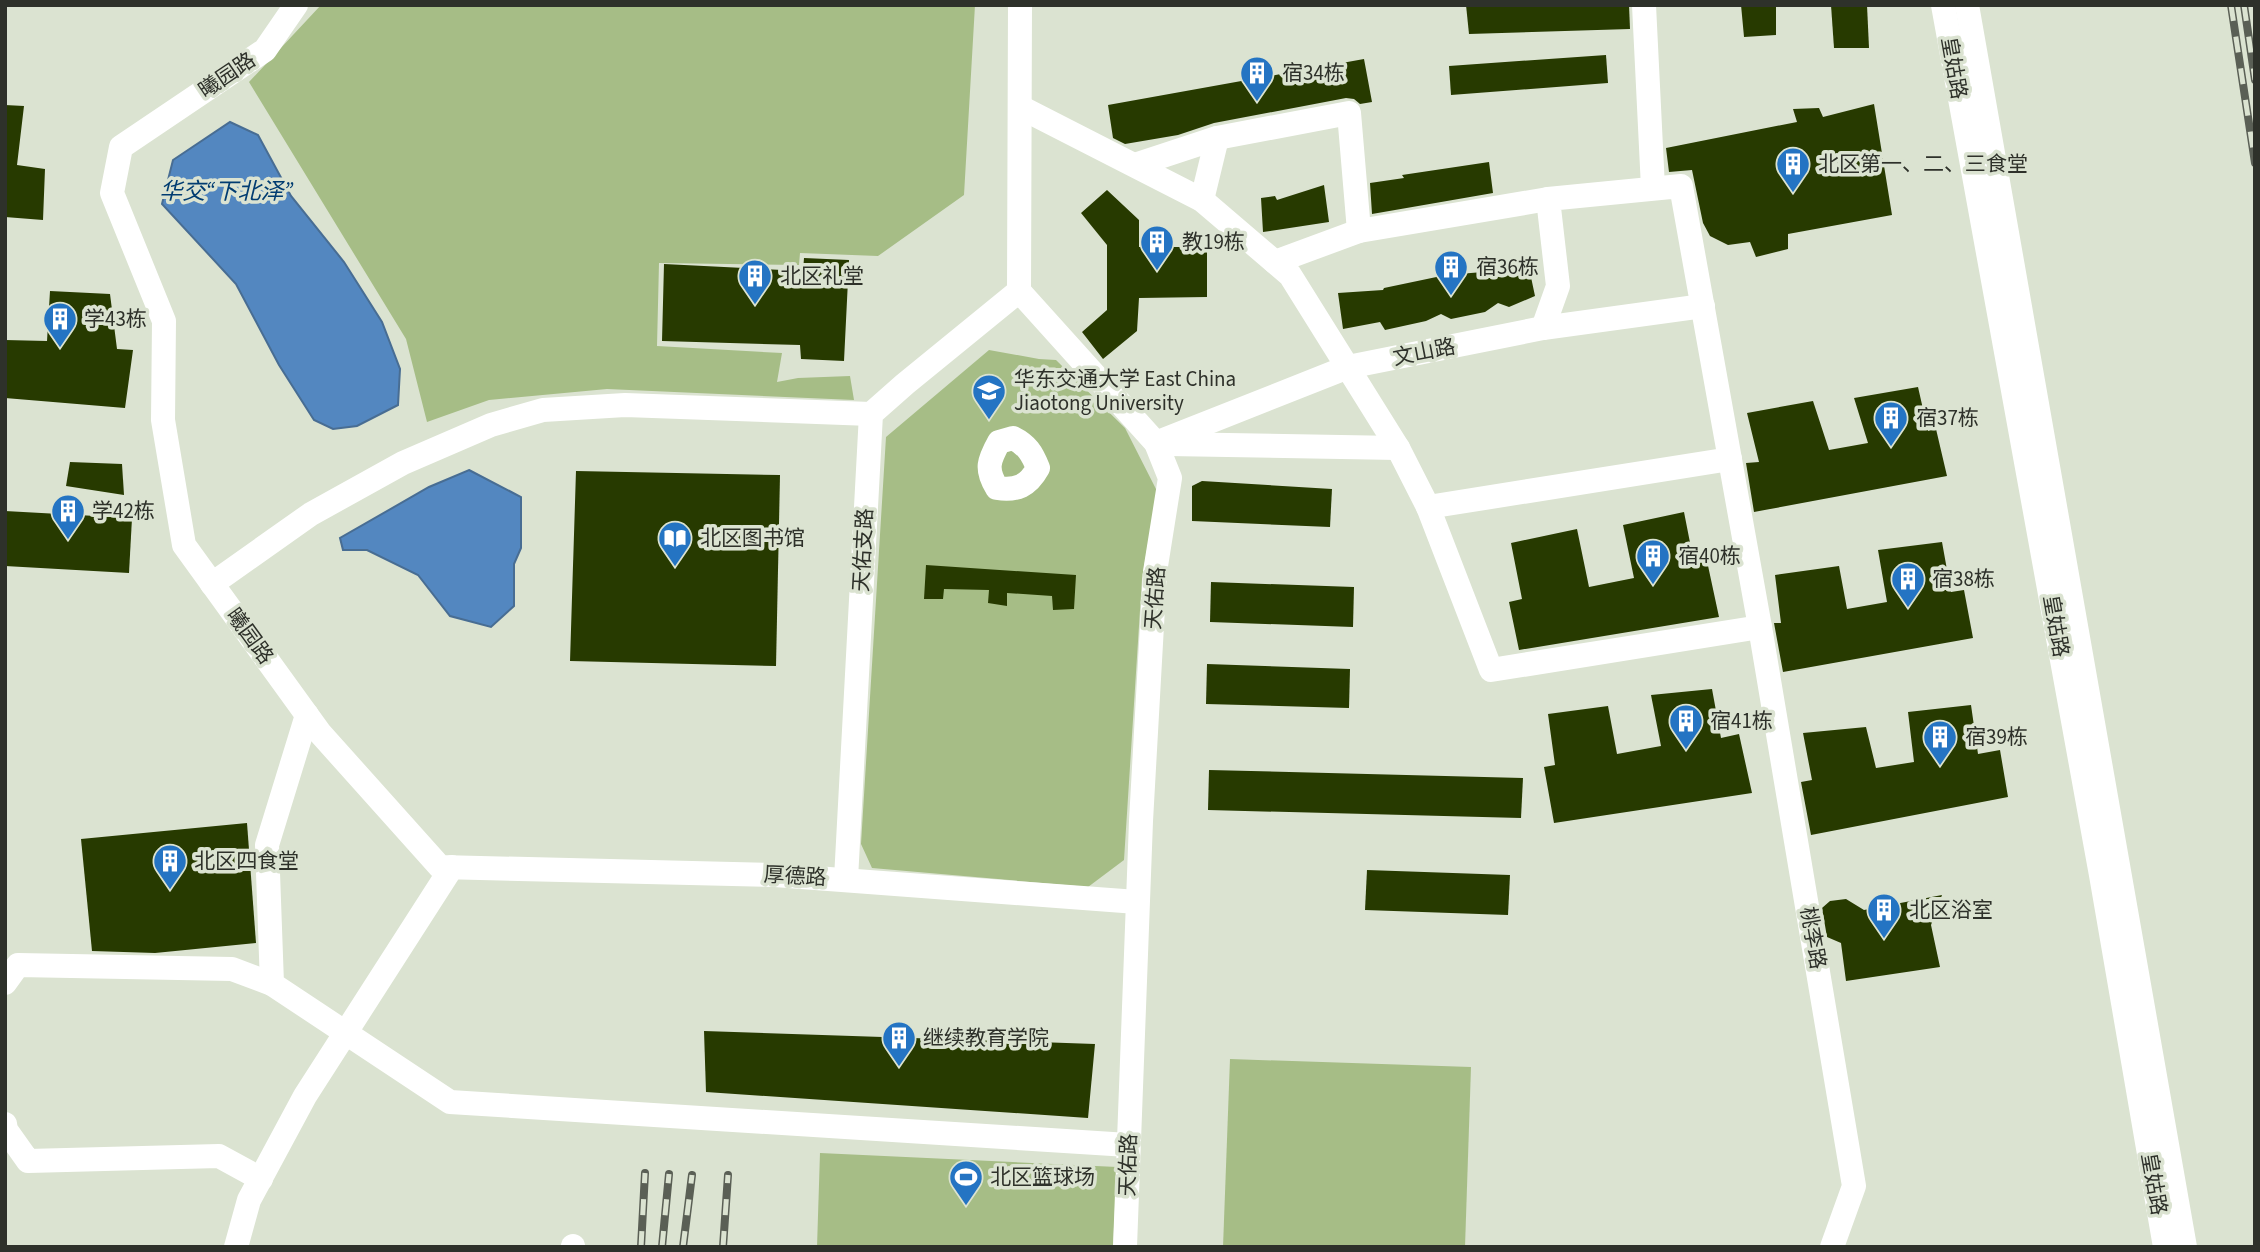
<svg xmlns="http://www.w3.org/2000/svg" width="2260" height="1252" font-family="'Source Sans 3','Noto Sans SC',sans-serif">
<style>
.green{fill:#a6bd86}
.water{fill:#5387c0;stroke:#486d93;stroke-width:2}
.building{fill:#273a00}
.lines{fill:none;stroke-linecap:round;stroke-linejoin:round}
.minor{stroke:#fff;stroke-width:24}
.rail-casing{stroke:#5a5f55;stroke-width:8}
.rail{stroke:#dbe3d1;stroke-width:5;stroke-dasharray:16;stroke-linecap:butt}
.labels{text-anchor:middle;stroke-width:7;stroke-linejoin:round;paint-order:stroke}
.street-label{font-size:21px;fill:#2e312a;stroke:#dbe3d1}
.poi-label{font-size:21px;fill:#2e312a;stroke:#dbe3d1;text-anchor:start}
.water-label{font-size:23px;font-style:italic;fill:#003c71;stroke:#dbe3d1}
</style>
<rect width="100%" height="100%" fill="#dbe3d1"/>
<!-- green -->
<g class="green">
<path d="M321,5H975L964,195L878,256L800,253L799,265L659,263L657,346L782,353L777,382L798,378L850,376L854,400L607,389L489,400L427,422L406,339L249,82Z"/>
<path d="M989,350L1039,359L1056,360L1125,428L1157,491L1142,579L1124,860L1088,887L872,868L861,844L886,437Z"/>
<path d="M1230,1059L1471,1067L1465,1247H1223Z"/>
<path d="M820,1153L1117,1167L1113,1247H817Z"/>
</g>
<!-- water -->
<g class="water">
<path d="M230,122L258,135L291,196L344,262L382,322L400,369L398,405L357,426L333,429L314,420L279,365L236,284L162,204L173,160Z"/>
<path d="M469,470L521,497V548L514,564V606L491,627L450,616L418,575L367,550H343L340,538L429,487Z"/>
</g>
<!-- building -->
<g class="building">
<path d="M1466,5H1629L1630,29L1469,34Z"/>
<path d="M1741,5H1776V35L1744,37Z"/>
<path d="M1831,5H1867L1869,48H1834Z"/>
<path d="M1606,55L1608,83L1451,95L1449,66Z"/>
<path d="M1364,59L1372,102L1360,104L1354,99L1346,98L1214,123L1178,135L1125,144L1113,138L1108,105Z"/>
<path d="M1874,104L1892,215L1788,234V249L1756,257L1750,242L1728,245L1710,236L1703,223L1692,170L1669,172L1666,148L1797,122L1793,109L1819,108L1823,117Z"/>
<path d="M5,105L24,106L17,165L45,169L43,220L5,217Z"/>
<path d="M1489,162L1493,193L1372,214L1370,183L1404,178L1402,175Z"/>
<path d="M1324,185L1329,222L1263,232L1261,198L1275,196L1277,200Z"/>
<path d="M1107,190L1139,220V247H1207V297L1139,298L1137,331L1103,359L1082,332L1107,310V245L1081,213Z"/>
<path d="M804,258L849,260L844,361L801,359L800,345L662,341L664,264L803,271Z"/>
<path d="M1528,263L1535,296L1509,307L1498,303L1485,312L1451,319L1441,314L1426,321L1385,330L1380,322L1343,329L1338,293L1383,290L1384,288L1446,275L1508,270L1507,266Z"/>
<path d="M50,291L110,294L117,349L133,350L125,408L5,398V340L47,341Z"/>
<path d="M1918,387L1928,431L1936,429L1947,476L1754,512L1746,463L1759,462L1747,413L1813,401L1829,450L1868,443L1854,398Z"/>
<path d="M70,462L122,464L124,495L66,486Z"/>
<path d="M576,471L780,475L776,666L570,661Z"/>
<path d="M1202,481L1332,489L1330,527L1192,521V486Z"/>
<path d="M5,511L132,518L129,573L5,566Z"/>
<path d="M1684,512L1694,563L1707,561L1719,617L1519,650L1509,602L1522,599L1511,543L1577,529L1589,587L1634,578L1623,525Z"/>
<path d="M1942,542L1951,592L1964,590L1973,638L1783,672L1774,623H1781L1775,575L1839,566L1847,609L1887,602L1878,550Z"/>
<path d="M926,565L1076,575L1074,609L1053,610L1052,596L1007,593V606L988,603L989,590L944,589L943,599H924Z"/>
<path d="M1211,582L1354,587L1353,627L1210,622Z"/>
<path d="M1207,664L1350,669L1349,708L1206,704Z"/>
<path d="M1712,689L1721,738L1739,734L1752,793L1554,823L1544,767L1555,765L1548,714L1608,706L1617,754L1661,746L1651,695Z"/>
<path d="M1971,705L1978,754L2000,750L2008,797L1811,835L1801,782L1812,780L1803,733L1866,727L1876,768L1914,762L1908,712Z"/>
<path d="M1209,770L1523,778L1521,818L1208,810Z"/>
<path d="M247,823L256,943L155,953L92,951L81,839Z"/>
<path d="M1367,870L1510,875L1508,915L1365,910Z"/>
<path d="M1942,895L1931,925L1940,967L1846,981L1841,943L1827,937L1822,908L1830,901L1846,899L1864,910Z"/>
<path d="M704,1031L1095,1044L1088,1118L706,1092Z"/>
</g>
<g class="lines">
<!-- minor -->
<g class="minor">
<path d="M296,5L265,50L121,147L112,193L164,321L163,420L184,545L320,733L440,867L775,875L1137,902"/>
<path d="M1020,5L1019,291L1156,443L1170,478L1155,572L1141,821L1125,1247"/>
<path d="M1644,5L1653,188"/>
<path d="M1943,5L2101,875L2165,1247"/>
<path d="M1967,5L2185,1247"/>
<path d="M1020,107L1202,200L1290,275L1398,448L1428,507L1491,670L1760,627L1681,186L1548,199L1558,286L1543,328"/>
<path d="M1135,165L1217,138L1349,113L1359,231L1548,199"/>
<path d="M1202,200L1217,138"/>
<path d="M1275,262L1359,231"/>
<path d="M1013,438C1027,445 1032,453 1038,468C1028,486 1017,491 997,488C985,469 989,460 999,442Z"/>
<path d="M1156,443L1348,367L1543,328L1703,306"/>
<path d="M1168,444L1398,448"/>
<path d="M1428,507L1730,459"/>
<path d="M212,584L311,514L403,463L491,425L543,410L625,405L871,414"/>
<path d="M1760,627L1854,1186L1832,1247"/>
<path d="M307,715L267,845L272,984L450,1102L1128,1145"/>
<path d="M846,879L871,414L905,384L1019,291"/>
<path d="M5,983L18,965L232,969L272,984"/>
<path d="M5,1124L6,1130L28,1161L219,1156L261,1179"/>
<path d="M236,1247L249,1200L305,1096L452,867"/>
<path d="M573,1247V1246"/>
</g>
<!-- rail casing -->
<g class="rail-casing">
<g id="rail">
<path d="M2231,5L2255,163"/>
<path d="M2244,5L2255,80"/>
<path d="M641,1247L645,1173"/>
<path d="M662,1247L669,1174"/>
<path d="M683,1247L692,1175"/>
<path d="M723,1247L728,1175"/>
</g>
</g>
<!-- rail -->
<use href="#rail" class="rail"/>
</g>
<!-- icons -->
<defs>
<g id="building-pin" transform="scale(1.75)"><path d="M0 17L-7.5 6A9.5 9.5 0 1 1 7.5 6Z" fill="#2474c3" stroke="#dbe3d1"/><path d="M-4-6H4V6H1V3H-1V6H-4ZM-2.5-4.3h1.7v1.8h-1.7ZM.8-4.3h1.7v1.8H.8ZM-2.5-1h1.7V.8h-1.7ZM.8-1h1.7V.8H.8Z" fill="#fff"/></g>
<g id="university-pin" transform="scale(1.75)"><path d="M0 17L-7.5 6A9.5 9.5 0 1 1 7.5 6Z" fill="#2474c3" stroke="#dbe3d1"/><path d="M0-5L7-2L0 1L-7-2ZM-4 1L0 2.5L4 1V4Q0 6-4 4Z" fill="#fff"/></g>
<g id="library-pin" transform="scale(1.75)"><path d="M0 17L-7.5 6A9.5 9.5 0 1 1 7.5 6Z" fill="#2474c3" stroke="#dbe3d1"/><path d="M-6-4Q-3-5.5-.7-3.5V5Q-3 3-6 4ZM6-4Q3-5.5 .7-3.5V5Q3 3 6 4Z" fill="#fff"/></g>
<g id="stadium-pin" transform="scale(1.75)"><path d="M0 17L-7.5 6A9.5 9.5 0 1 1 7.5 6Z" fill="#2474c3" stroke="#dbe3d1"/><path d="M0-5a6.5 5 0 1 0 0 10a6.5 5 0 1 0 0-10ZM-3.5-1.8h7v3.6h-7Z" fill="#fff"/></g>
</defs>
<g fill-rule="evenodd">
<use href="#building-pin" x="1257" y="73"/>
<use href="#building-pin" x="1793" y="164"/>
<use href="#building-pin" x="1157" y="242"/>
<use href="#building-pin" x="1451" y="267"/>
<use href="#building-pin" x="755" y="276"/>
<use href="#building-pin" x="60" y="319"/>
<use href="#university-pin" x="989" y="391"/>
<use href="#building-pin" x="1891" y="418"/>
<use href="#building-pin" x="68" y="511"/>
<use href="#library-pin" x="675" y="538"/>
<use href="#building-pin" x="1653" y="556"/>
<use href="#building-pin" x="1908" y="579"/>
<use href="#building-pin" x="1686" y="721"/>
<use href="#building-pin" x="1940" y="737"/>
<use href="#building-pin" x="170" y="861"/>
<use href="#building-pin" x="1884" y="910"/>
<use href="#building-pin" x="899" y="1038"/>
<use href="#stadium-pin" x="966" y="1177"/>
</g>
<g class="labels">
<!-- street labels -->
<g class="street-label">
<text transform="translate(1954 68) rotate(80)" y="7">皇姑路</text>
<text transform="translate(227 75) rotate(-34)" y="7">曦园路</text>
<text transform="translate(1424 352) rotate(-11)" y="7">文山路</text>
<text transform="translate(863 550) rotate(-87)" y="7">天佑支路</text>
<text transform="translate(1155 598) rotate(-86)" y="7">天佑路</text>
<text transform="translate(2056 626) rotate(80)" y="7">皇姑路</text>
<text transform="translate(250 636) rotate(54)" y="7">曦园路</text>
<text transform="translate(795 876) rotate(3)" y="7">厚德路</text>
<text transform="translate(1813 938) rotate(80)" y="7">桃李路</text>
<text transform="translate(1128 1165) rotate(-88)" y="7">天佑路</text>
<text transform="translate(2154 1184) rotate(80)" y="7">皇姑路</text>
</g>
<!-- poi labels -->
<g class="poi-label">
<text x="1282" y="80">宿34栋</text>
<text x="1818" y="171">北区第一、二、三食堂</text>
<text x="1182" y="249">教19栋</text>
<text x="1476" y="274">宿36栋</text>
<text x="780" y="283">北区礼堂</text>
<text x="84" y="326">学43栋</text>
<text x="1014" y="386">华东交通大学 East China<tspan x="1014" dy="24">Jiaotong University</tspan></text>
<text x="1916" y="425">宿37栋</text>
<text x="92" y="518">学42栋</text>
<text x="700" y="545">北区图书馆</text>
<text x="1678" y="563">宿40栋</text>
<text x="1932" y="586">宿38栋</text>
<text x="1710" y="728">宿41栋</text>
<text x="1965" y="744">宿39栋</text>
<text x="194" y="868">北区四食堂</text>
<text x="1909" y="917">北区浴室</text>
<text x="923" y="1045">继续教育学院</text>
<text x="990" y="1184">北区篮球场</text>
</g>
<!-- water labels -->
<g class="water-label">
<text x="226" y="199">华交“下北泽”</text>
</g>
</g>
<!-- border -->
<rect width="2260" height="1252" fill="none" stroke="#2e312a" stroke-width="14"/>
</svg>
